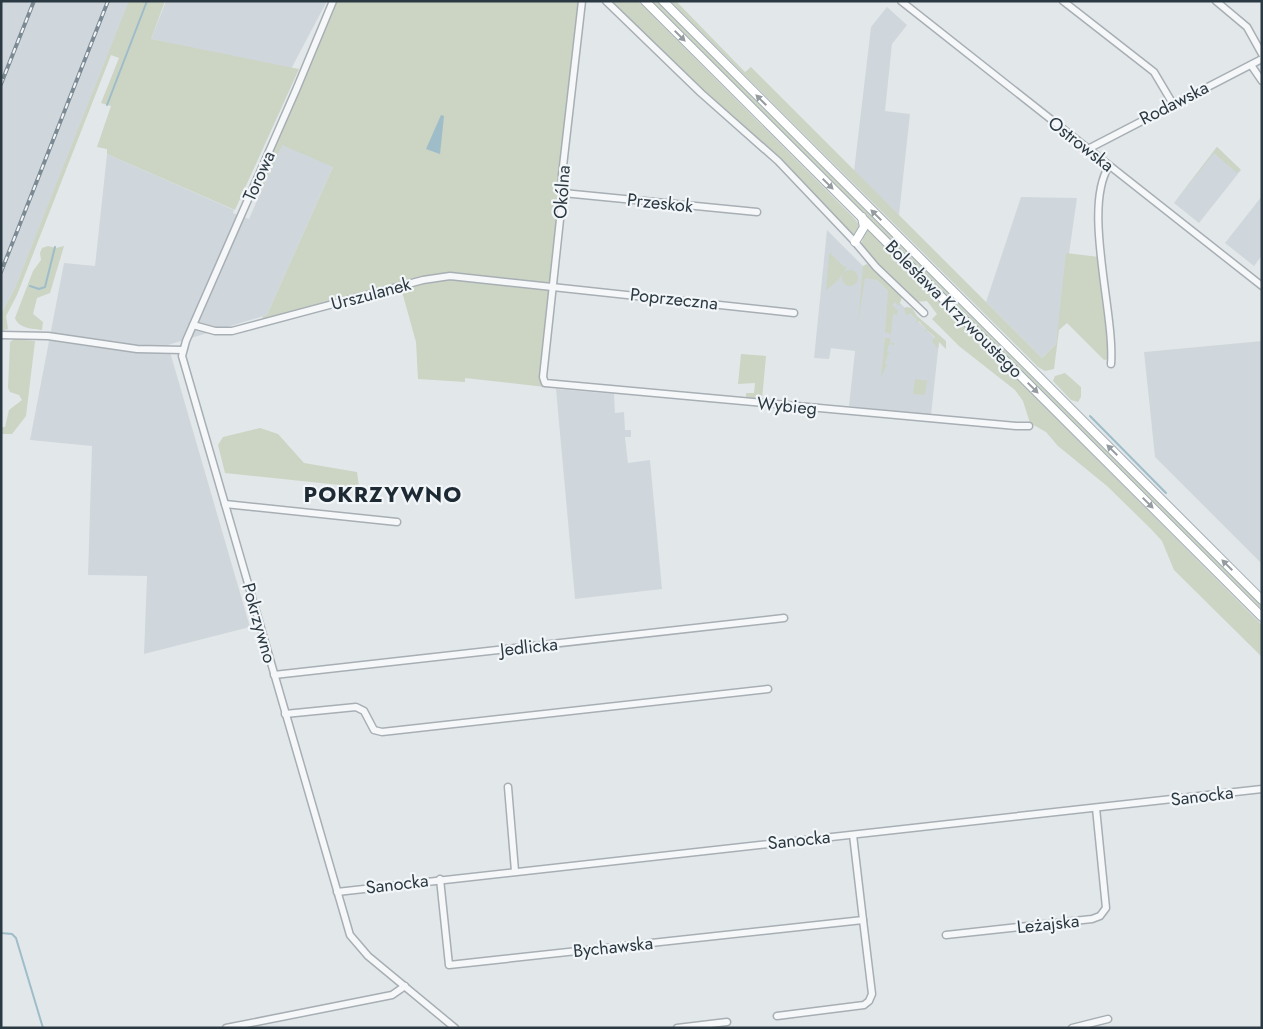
<svg xmlns="http://www.w3.org/2000/svg" width="1263" height="1029" font-family="Jost,sans-serif">
<style>
.built{fill:#d0d7dc}
.green{fill:#ccd4c4}
.water{fill:#9ebdc9}
.lines{fill:none;stroke-linecap:round;stroke-linejoin:round}
.stream{stroke:#9ebdc9;stroke-width:2}
.minor-casing{stroke:#a7afb4;stroke-width:9}
.major-casing{stroke:#a2aeb6;stroke-width:10}
.minor{stroke:#f5f7f9;stroke-width:6}
.major{stroke:#fff;stroke-width:8}
.rail-casing{stroke:#7c8a94;stroke-width:4}
.rail{stroke:#f2f6f8;stroke-width:2;stroke-dasharray:5.5;stroke-linecap:butt}
.oneway{fill:#959ca0}
.labels{text-anchor:middle;stroke-width:4.5;stroke-linejoin:round;paint-order:stroke}
.street-label{font-size:18px;fill:#2b3942;stroke:#f2f6f8}
.district-label{font-size:22px;font-weight:bold;letter-spacing:1px;fill:#1d2933;stroke:#f2f6f8}
</style>
<rect width="100%" height="100%" fill="#e2e7ea"/>
<!-- built -->
<g class="built">
<path d="M1,1H130L15,288L1,314Z"/>
<path d="M166,1H327L290,71L151,39Z"/>
<path d="M343,1L333,167L267,315L168,345L250,627L144,654L147,576L88,575L92,446L30,440L64,263L95,266L107,154L234,210L233,213L249,219Z"/>
<path d="M887,7L907,25L892,44L885,111L910,114L899,215L854,171L871,27Z"/>
<path d="M1217,147L1241,170L1199,223L1174,203Z"/>
<path d="M1262,196V255L1254,266L1225,243Z"/>
<path d="M1021,197L1077,198L1056,344L1042,358L986,302Z"/>
<path d="M827,230L939,342L931,415L849,406L855,351L831,348L829,359L814,358Z"/>
<path d="M1262,341V564L1155,457L1144,352Z"/>
<path d="M556,389L614,394L615,413L624,412L625,430H631V437H625L628,463L650,460L662,589L575,599Z"/>
</g>
<!-- green -->
<g class="green">
<path d="M129,1H165L151,39L299,69L235,210L107,154V149L97,147L111,106L101,103L119,58L111,55L17,295L6,316L8,329L1,331V314L15,288Z"/>
<path d="M336,1H580L551,280L548,283L458,274L262,319L263,316L267,315L333,167L282,145L259,196L256,190Z"/>
<path d="M611,1H638L855,219L860,226L857,235L850,234L788,167L708,96Z"/>
<path d="M650,1H658L1262,604V612Z"/>
<path d="M670,1H676L745,72L751,67L1042,358L1056,344L1066,253L1099,257L1109,359L1104,360L1067,323L1059,330L1054,369L1045,371L1038,367Z"/>
<path d="M1217,147L1240,169L1237,173L1214,153L1174,203Z"/>
<path d="M866,227L1262,625V657L1174,570L1162,541L1150,528L1107,486L1058,446L1046,432L1030,423L1023,401L1015,390L959,346L932,319L937,314L927,301L915,302L878,267L861,246Z"/>
<path d="M48,246L56,248L64,246L50,293L37,298L33,314L43,322L42,330C33,329 18,328 15,318L33,271L41,260L40,253L42,248Z"/>
<path d="M833,250L831,254L844,267L847,266C844,275 835,284 826,290L829,255Z"/>
<path d="M867,264L902,297L899,306L895,302L892,305L898,311L897,315L893,314L891,334L885,332L888,291L877,280L865,278L858,323L863,266Z"/>
<circle cx="850" cy="278" r="8"/>
<path d="M453,278L547,290L549,292L542,381L545,387L465,378V382L418,379L416,342L401,288Z"/>
<path d="M906,307L912,308L917,316L946,341V349L939,342L938,349L932,341L935,337L927,330L924,333L926,329L919,321L915,324L917,320L910,313L907,316L904,309Z"/>
<path d="M885,338H890V343H894V345L889,344L887,352L891,354H888L885,364L887,365L881,377Z"/>
<path d="M14,339L35,341L26,416L12,434H1V427H5L9,410L22,400L19,395L10,392L8,388L10,342Z"/>
<path d="M741,354L766,356L762,399L746,397V393H754L755,383L738,384Z"/>
<path d="M1065,373L1081,387V397L1078,402L1071,400L1053,381L1055,376Z"/>
<path d="M915,379L932,381H927L925,395L913,394Z"/>
<path d="M260,428L278,434L304,463L357,472L359,487L225,473L218,445L223,437Z"/>
</g>
<!-- water -->
<path class="water" d="M441,115L444,116L440,154L426,149Z"/>
<g class="lines">
<!-- stream -->
<g class="stream">
<path d="M107,105L147,1"/>
<path d="M30,286L39,289L45,287L55,247"/>
<path d="M1090,416L1166,493"/>
<path d="M1,933L12,934L16,938L43,1028"/>
</g>
<!-- minor casing -->
<g class="minor-casing">
<g id="minor">
<path d="M333,1L296,90L186,341L182,356L350,935L368,956L455,1028"/>
<path d="M582,1L562,175V201L543,377L545,383L1016,426H1029"/>
<path d="M606,1L701,93L778,161L855,242L876,267L924,313"/>
<path d="M901,1L1262,286"/>
<path d="M1063,1L1154,72L1173,104"/>
<path d="M1216,1L1247,27L1262,54"/>
<path d="M1251,65L1262,81"/>
<path d="M1088,149L1262,59"/>
<path d="M1109,166C1082,208 1115,313 1111,364"/>
<path d="M563,193L757,212"/>
<path d="M193,325L215,331H232L423,280L450,276L794,313"/>
<path d="M1,335L48,336L137,349L183,350"/>
<path d="M225,504L397,522"/>
<path d="M274,675L784,618"/>
<path d="M285,714L356,707L364,711L374,730L382,732L768,689"/>
<path d="M508,787L515,871"/>
<path d="M440,879L449,965L863,920L853,835"/>
<path d="M337,892L1262,789"/>
<path d="M946,935L1092,919L1100,916L1106,908L1096,808"/>
<path d="M777,1016L864,1005L869,1001L872,994L863,920"/>
<path d="M226,1028L392,995L405,986"/>
<path d="M677,1028L727,1022"/>
<path d="M1072,1028L1108,1019"/>
</g>
</g>
<!-- major casing -->
<g class="major-casing">
<g id="major">
<path d="M645,1L1262,617"/>
<path d="M663,1L1262,600"/>
<path d="M855,242L864,227L862,217"/>
</g>
</g>
<!-- minor -->
<use href="#minor" class="minor"/>
<!-- major -->
<use href="#major" class="major"/>
<!-- rail casing -->
<g class="rail-casing">
<g id="rail">
<path d="M1,84L34,1"/>
<path d="M1,272L108,1"/>
</g>
</g>
<!-- rail -->
<use href="#rail" class="rail"/>
</g>
<!-- one-way arrows -->
<defs><path id="oneway-solid" d="M-6-.8H1V-3.2L6.5 0L1 3.2V.8H-6Z" transform="scale(1.25)"/></defs>
<g class="oneway">
<use href="#oneway-solid" transform="translate(680 36) rotate(45)"/>
<use href="#oneway-solid" transform="translate(761 100) rotate(-135)"/>
<use href="#oneway-solid" transform="translate(828 184) rotate(45)"/>
<use href="#oneway-solid" transform="translate(876 215) rotate(-135)"/>
<use href="#oneway-solid" transform="translate(1033 388) rotate(45)"/>
<use href="#oneway-solid" transform="translate(1112 450) rotate(-135)"/>
<use href="#oneway-solid" transform="translate(1148 503) rotate(45)"/>
<use href="#oneway-solid" transform="translate(1227 565) rotate(-135)"/>
</g>
<g class="labels">
<!-- street labels -->
<g class="street-label">
<text transform="translate(1174 103) rotate(-27)" y="6">Rodawska</text>
<text transform="translate(1081 144) rotate(38)" y="6">Ostrowska</text>
<text transform="translate(259 176) rotate(-66)" y="6">Torowa</text>
<text transform="translate(562 192) rotate(-86)" y="6">Okólna</text>
<text transform="translate(660 203) rotate(6)" y="6">Przeskok</text>
<text transform="translate(371 294) rotate(-15)" y="6">Urszulanek</text>
<text transform="translate(674 299) rotate(6)" y="6">Poprzeczna</text>
<text transform="translate(954 309) rotate(45)" y="6">Bolesława Krzywoustego</text>
<text transform="translate(787 406) rotate(5)" y="6">Wybieg</text>
<text transform="translate(259 623) rotate(74)" y="6">Pokrzywno</text>
<text transform="translate(529 647) rotate(-6)" y="6">Jedlicka</text>
<text transform="translate(1202 796) rotate(-7)" y="6">Sanocka</text>
<text transform="translate(799 840) rotate(-6)" y="6">Sanocka</text>
<text transform="translate(397 884) rotate(-7)" y="6">Sanocka</text>
<text transform="translate(1048 924) rotate(-6)" y="6">Leżajska</text>
<text transform="translate(613 947) rotate(-6)" y="6">Bychawska</text>
</g>
<!-- district labels -->
<g class="district-label">
<text x="383" y="502">POKRZYWNO</text>
</g>
</g>
<!-- border -->
<rect width="1263" height="1029" fill="none" stroke="#2b3942" stroke-width="5"/>
</svg>
